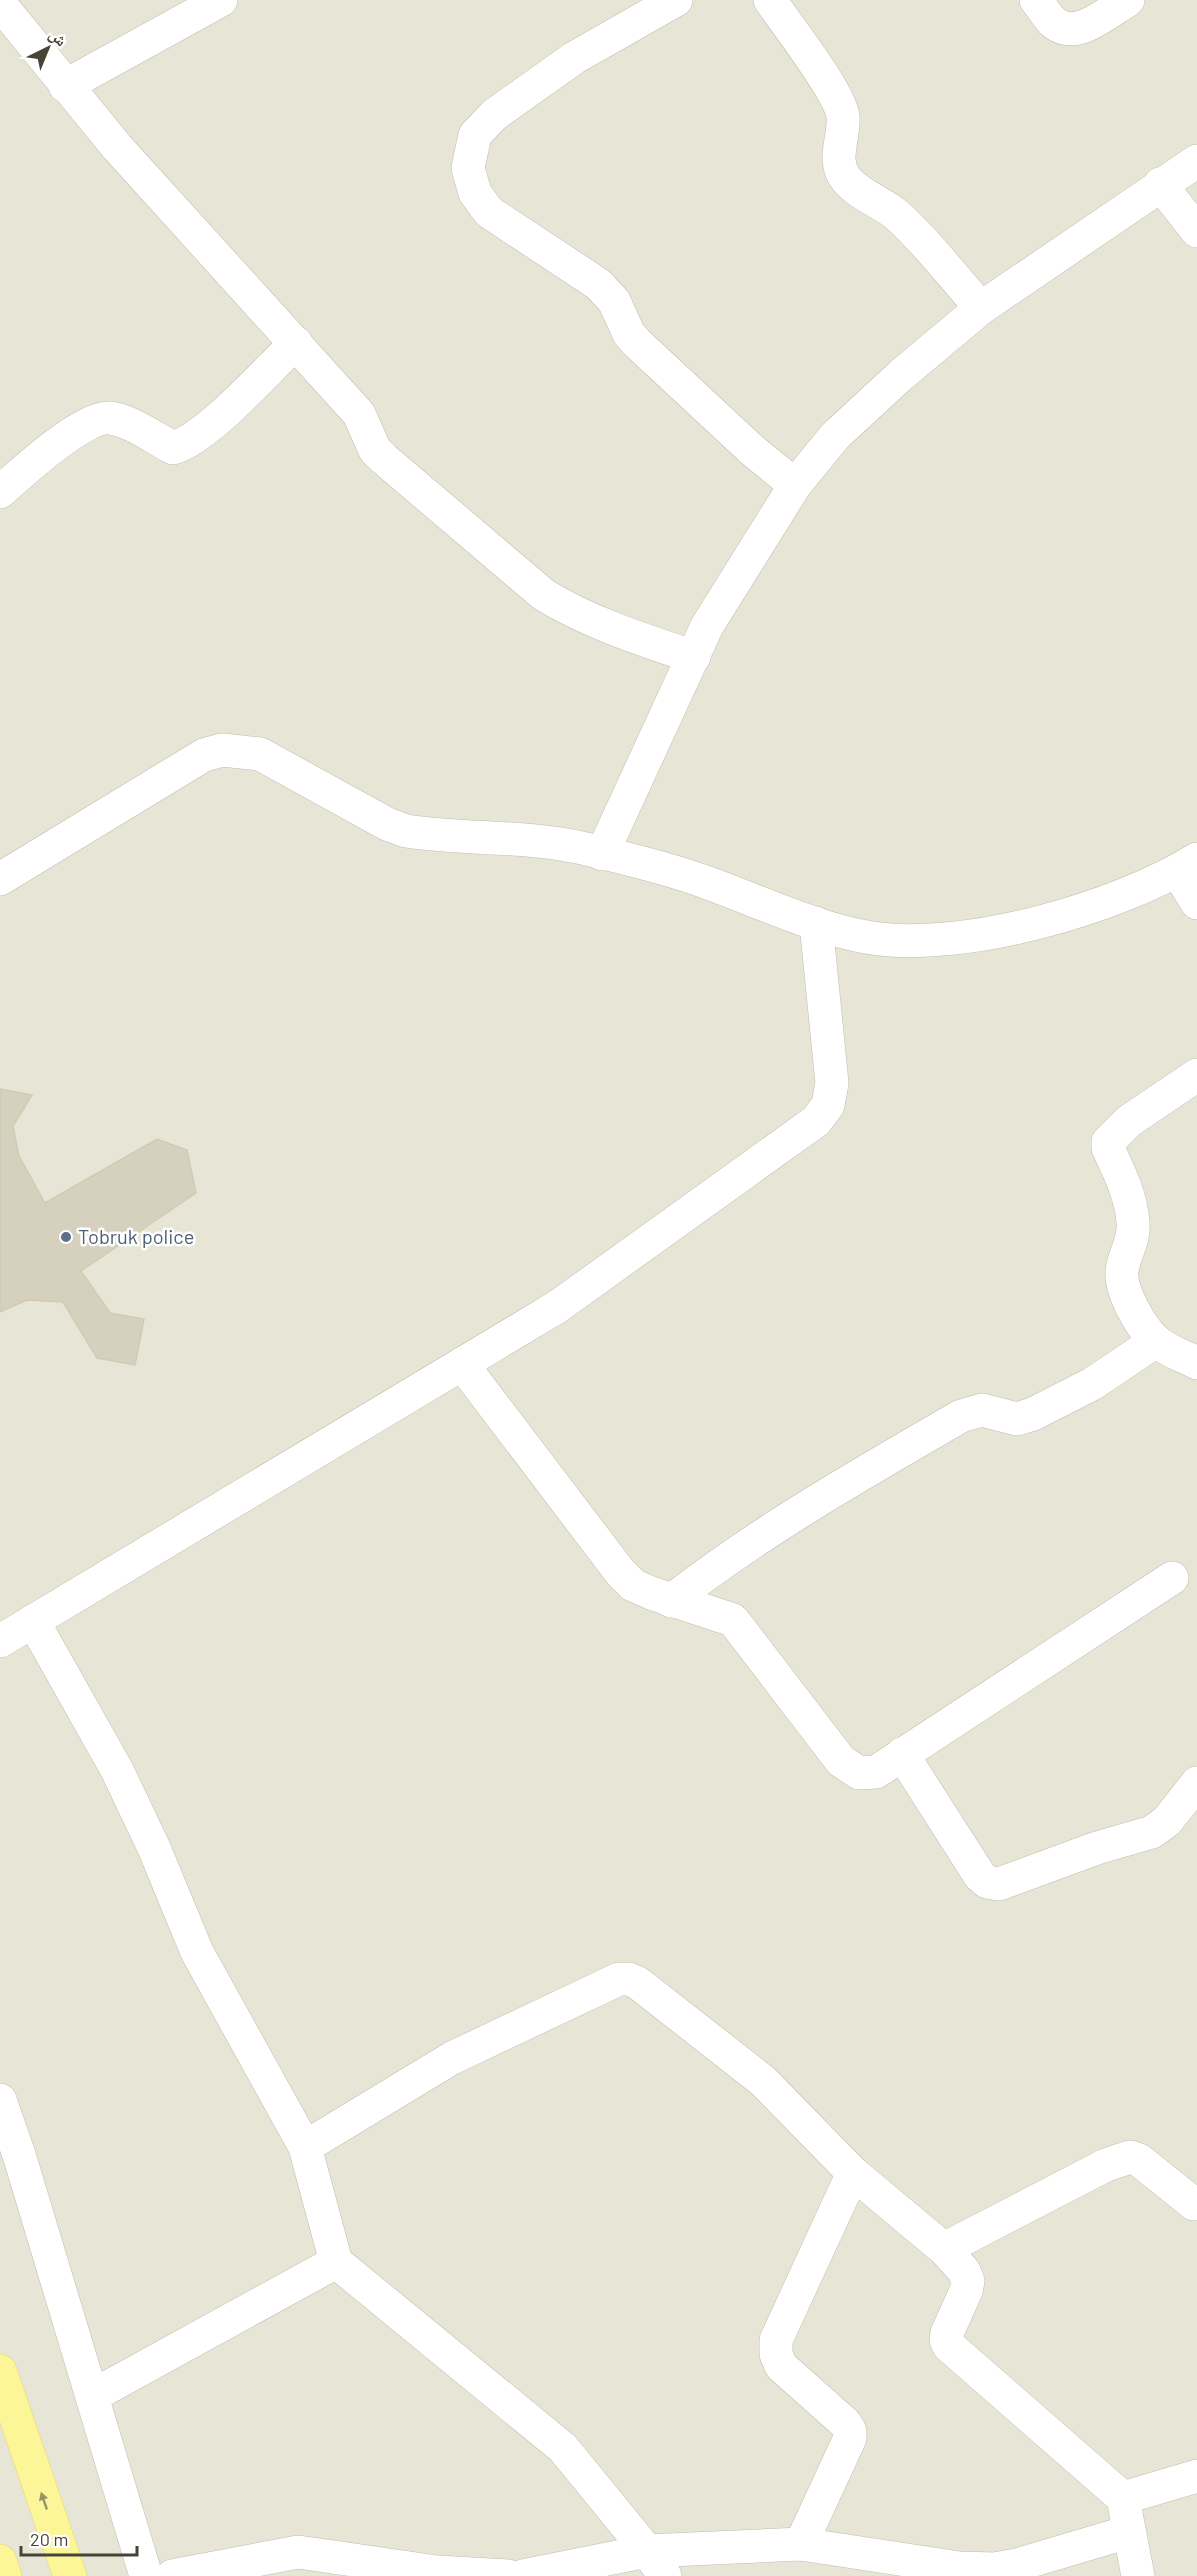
<svg xmlns="http://www.w3.org/2000/svg" width="1197" height="2576" font-family="Barlow,'Noto Naskh Arabic',sans-serif">
<style>
.residential{fill:#e7e6d6}
.building{fill:#d5d1be;stroke:#d0cbb1;stroke-width:1.5}
.lines{fill:none;stroke-linecap:round;stroke-linejoin:round}
.minor-casing{stroke:#bfbdab;stroke-width:34}
.major-casing{stroke:#e1d869;stroke-width:34}
.minor{stroke:#fff;stroke-width:33}
.major{stroke:#fcf699;stroke-width:33}
.oneway{fill:#989463}
.service-dot{fill:#5c6f8a;stroke:#fff;stroke-width:2}
.labels{text-anchor:middle;stroke-width:5;stroke-linejoin:round;paint-order:stroke}
.service-label{font-size:20px;fill:#4e5e75;stroke:#fff;text-anchor:start}
</style>
<rect width="100%" height="100%" fill="#f4f3e8"/>
<!-- residential -->
<rect class="residential" x="0" y="0" width="1197" height="2576"/>
<!-- building -->
<path class="building" d="M0,1089L32,1095L13,1126L19,1156L45,1203L157,1139L187,1150L196,1193L81,1271L110,1313L144,1319L135,1365L97,1358L63,1302L27,1300L0,1312Z"/>
<g class="lines">
<!-- minor casing -->
<g class="minor-casing">
<g id="minor">
<path d="M676,0L574,58L494,115L475,135L468,168L475,193L489,212L598,284L614,301L629,334L637,343L752,450L795,485"/>
<path d="M770,0C787,25 839,91 843,116C845,138 831,160 846,179C860,196 882,202 898,216C928,243 954,278 981,308"/>
<path d="M1036,0C1042,7 1047,17 1054,23C1077,41 1108,12 1128,0"/>
<path d="M0,4L117,147L359,414L375,450L384,459L544,595C590,623 643,640 694,657"/>
<path d="M65,86L221,0"/>
<path d="M1160,184L1197,231"/>
<path d="M0,492C20,474 84,415 110,418C132,421 154,438 173,448C208,438 267,370 296,343"/>
<path d="M602,854L707,626L795,485L835,436L901,375L981,308L1197,161"/>
<path d="M1177,871L1197,903"/>
<path d="M0,879L204,755L222,750L260,754L387,824L406,831C464,840 524,835 582,848C621,857 671,869 708,883C761,902 816,929 872,938C965,952 1118,908 1197,859"/>
<path d="M1197,1075L1129,1121L1108,1142V1148C1119,1172 1131,1195 1133,1222C1135,1241 1124,1254 1122,1271C1120,1291 1141,1328 1156,1341C1167,1351 1184,1356 1197,1363"/>
<path d="M462,1364L620,1572L633,1585L651,1593L733,1620L841,1761L859,1773L876,1772L1172,1578"/>
<path d="M671,1601C762,1530 861,1474 961,1416L982,1410L1017,1419L1033,1414L1092,1384L1156,1341"/>
<path d="M33,1621L117,1770L154,1848L197,1952L305,2147L336,2262L563,2448L647,2551L665,2576"/>
<path d="M0,1641L557,1307L816,1121L828,1105L832,1083L816,923"/>
<path d="M902,1754L980,1876L987,1882L999,1884L1097,1848L1152,1832L1167,1821L1197,1783"/>
<path d="M0,2100L20,2158L146,2576"/>
<path d="M305,2147L452,2058L619,1979H629L638,1983L763,2081L853,2173L944,2249L964,2271L968,2281L966,2291L947,2333L946,2340L949,2346L1123,2498L1138,2576"/>
<path d="M944,2249L1106,2165L1130,2157L1139,2160L1194,2204"/>
<path d="M92,2396L336,2262"/>
<path d="M1123,2498L1197,2476"/>
<path d="M801,2544L850,2438V2431L845,2423L781,2366L776,2354V2340L853,2173"/>
<path d="M172,2576L298,2552L437,2572L508,2576"/>
<path d="M523,2576L647,2551L801,2544L959,2568L994,2569L1017,2565L1128,2532"/>
</g>
</g>
<!-- major casing -->
<g class="major-casing">
<g id="major">
<path d="M0,2371L70,2576"/>
<path d="M0,2561L5,2576"/>
</g>
</g>
<!-- minor -->
<use href="#minor" class="minor"/>
<!-- major -->
<use href="#major" class="major"/>
</g>
<!-- one-way arrows -->
<defs><path id="oneway-solid" d="M-6-.8H1V-3.2L6.5 0L1 3.2V.8H-6Z" transform="scale(1.5)"/></defs>
<use class="oneway" href="#oneway-solid" transform="translate(44 2501) rotate(-109)"/>
<!-- markers -->
<circle class="service-dot" cx="66" cy="1237" r="6"/>
<g class="labels">
<!-- service labels -->
<g class="service-label">
<text x="78" y="1244">Tobruk police</text>
</g>
</g>
<!-- north arrow -->
<g transform="translate(48 48) rotate(43)" stroke="#ffffff" stroke-width="4.5" paint-order="stroke">
<path d="M0-4.5L10 22L0 15L-10 22Z" fill="#474437"/>
<text y="-9" font-size="16" font-weight="bold" text-anchor="middle" fill="#474437">ش</text>
</g>
<!-- scale -->
<path d="M21 2546v9h116v-9" fill="none" stroke="#474437" stroke-width="3"/>
<text x="30" y="2546" font-size="18" fill="#474437" stroke="#ffffff" stroke-width="4.5" paint-order="stroke">20 m</text>
</svg>
